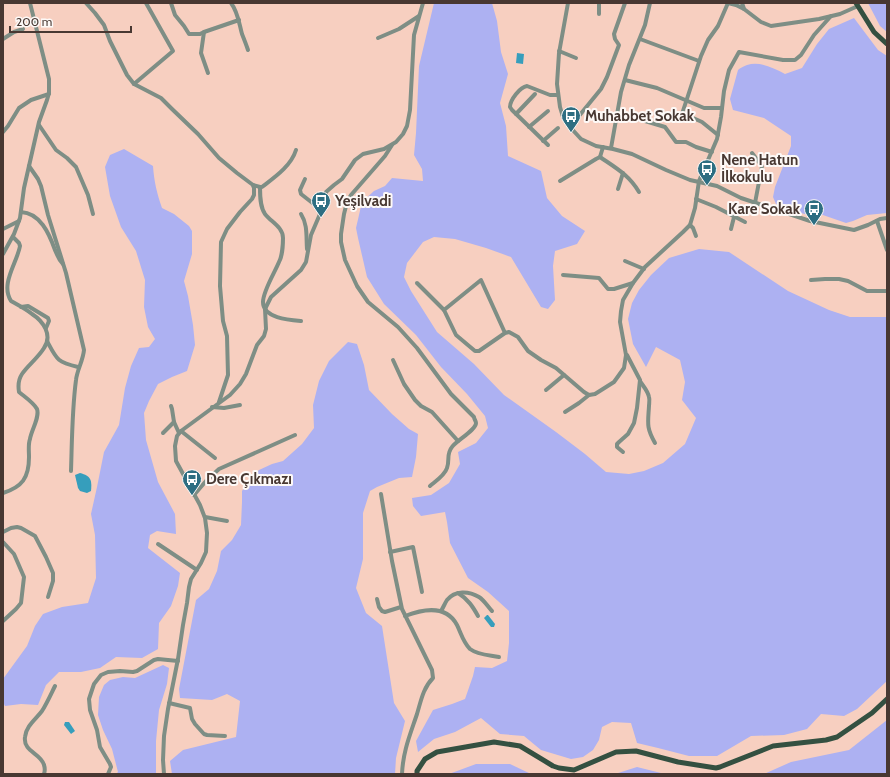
<svg xmlns="http://www.w3.org/2000/svg" width="890" height="777" font-family="Cabin,sans-serif">
<style>
.green{fill:#adb1f2}
.water{fill:#369ebc}
.lines{fill:none;stroke-linecap:round;stroke-linejoin:round}
.minor{stroke:#7e8e85;stroke-width:4}
.major{stroke:#345041;stroke-width:5}
.labels{text-anchor:middle;stroke-width:4;stroke-linejoin:round;paint-order:stroke}
.poi-label{font-size:15px;font-weight:bold;fill:#483832;stroke:#fdf9f7;text-anchor:start}
</style>
<rect width="100%" height="100%" fill="#f7cfc0"/>
<!-- green -->
<g class="green">
<path d="M434,3H492L497,21L501,52L508,74L500,103L506,126L508,156L541,171L547,198L562,216L585,231L577,244L555,251L553,266L555,300L548,309L541,307L511,257L486,248L455,239L434,237L423,242L407,263L404,277L411,291L437,332L474,364L504,395L556,432L585,454L606,472L629,474L644,471L663,463L685,444L696,418L682,400L685,382L680,360L656,347L646,367L633,344L628,319L632,303L639,290L651,275L669,258L699,249L729,252L788,291L829,310L850,317H887V681L857,709L844,716L821,714L807,729L784,735L751,736L717,756H689L658,748L637,743L631,723L612,722L602,727L599,740L593,750L583,757L571,759L541,750L524,736L500,734L481,718L455,732L434,739L418,752L416,741L433,710L452,704L465,699L473,676L475,667L492,668L507,661L509,643V611L488,592L468,578L450,543L447,522L445,512L421,516L413,506L412,498L431,495L449,483L460,464L458,452L476,443L488,428L485,416L467,394L441,367L416,335L384,304L367,277L358,238L356,228L362,202L374,191L385,186L392,178L423,181L422,169L414,155L416,133L419,66Z"/>
<path d="M868,3H887V32L880,26Z"/>
<path d="M854,18L878,50L887,56V213L867,215L853,221L846,223L820,214L809,215L788,210L776,204L773,197L775,187L791,146V136L764,118L733,110L730,99L738,70C740,68 744,66 747,65C760,61 773,68 785,74L802,68L817,44L829,29Z"/>
<path d="M124,149L153,166C154,181 157,194 162,208L174,214L189,226L192,231V254L184,281L188,296L193,325L195,345L187,371L172,377L158,384L149,401L144,413L146,440L158,482L175,514L176,534L157,531L150,535L148,548L180,573L178,586L171,606L159,623L158,649L142,658L116,657L100,668L81,672H59L46,685L38,705L21,704L5,706L3,702V679L27,646L35,626L43,614L62,607L88,603L96,578L95,535L91,514L97,487L104,452L119,425L125,388L131,366L139,348L149,347L155,339L148,327L144,307L145,280L136,251L121,227L110,196L105,167L110,155Z"/>
<path d="M348,342L357,344L364,365L369,390L392,414L409,429L418,434L416,457L412,477L399,478L377,487L370,491L363,513V559L356,588L366,613L382,626L394,703L405,721L396,758L395,774H172L170,761L183,750L236,737L240,701L227,694L212,700L180,698L179,689L196,600L209,589L217,571L221,551L232,540L241,525L242,502V491L250,479L259,470L272,464L283,461L302,444L314,428L313,405L319,381L329,361Z"/>
<path d="M163,665L169,668L167,684L159,710L156,741V774H116L118,772L112,749L103,730L98,715L99,697L104,685L110,680L123,677L135,678Z"/>
<path d="M887,720V774H764L791,762L849,750Z"/>
<path d="M476,764H510L531,774H449Z"/>
<path d="M637,767L665,774H615Z"/>
</g>
<!-- water -->
<g class="water">
<path d="M517,53L524,54L523,64L516,63Z"/>
<path d="M80,473C91,476 92,480 91,491L87,493L80,491L78,488L75,475Z"/>
<path d="M487,615H488L495,624L494,627H491L484,618Z"/>
<path d="M65,722H69L75,731L71,734L64,725Z"/>
</g>
<g class="lines">
<!-- minor -->
<g class="minor">
<path d="M86,3L95,13L104,25L110,41L127,75L134,84L173,51L146,3"/>
<path d="M171,3L175,15L184,26L189,34H200L204,32L239,20"/>
<path d="M231,3C238,12 239,23 242,34C244,39 246,44 248,50"/>
<path d="M568,3L559,53L557,84L560,107L563,117L570,127L581,139L596,146L613,149L632,154L666,170L690,180L717,186L741,198L810,221L854,230L868,225L880,219L887,218"/>
<path d="M742,3L744,9L761,22L771,26L819,19L840,14L858,6"/>
<path d="M599,14V3"/>
<path d="M204,32L201,53L208,73"/>
<path d="M378,38L399,29L419,16"/>
<path d="M3,39L14,32L23,29"/>
<path d="M640,39L699,61"/>
<path d="M559,51L576,58"/>
<path d="M625,80L657,88L704,108H722"/>
<path d="M134,84L161,98L172,109L198,134L219,158L237,173L253,185L254,188V195L252,199L240,212L227,229L221,242L220,286L223,321L227,336L228,375L219,402"/>
<path d="M682,113L702,122L718,135"/>
<path d="M516,114L535,94"/>
<path d="M617,114L635,118L665,127L676,142H686L696,147L712,152"/>
<path d="M681,117L701,56L708,40L718,26L728,3L736,5L744,9"/>
<path d="M39,125L56,150L67,158L76,167L88,195L93,214"/>
<path d="M529,127L548,111"/>
<path d="M570,127L601,89L607,77L619,45L615,39L614,34L625,3"/>
<path d="M3,132L8,126L19,108L31,100L49,94"/>
<path d="M543,141L558,128"/>
<path d="M392,145L385,156L351,195L347,202L344,214L341,234V242L345,260L357,286L368,302L398,327L417,348L451,394L474,417C474,419 476,421 476,423C476,430 456,441 452,447C446,454 450,460 447,468C445,475 436,481 430,486"/>
<path d="M548,145L512,110L510,107C510,100 520,87 527,86L550,95H558"/>
<path d="M611,148L621,92L629,65L645,25L650,3"/>
<path d="M752,153L762,166L755,203"/>
<path d="M600,157C616,168 629,175 639,192"/>
<path d="M29,166L38,179L41,186L48,215L66,273L84,350C83,361 77,370 76,380C72,410 72,441 71,471"/>
<path d="M305,179L300,190L301,194L315,205L320,213"/>
<path d="M560,181L596,159L600,157L603,147"/>
<path d="M253,185L260,187H262C275,177 291,166 296,150"/>
<path d="M260,187C260,196 260,207 265,214C271,222 283,227 283,238C283,244 282,257 279,262C275,272 263,291 263,302C263,318 289,320 301,321"/>
<path d="M618,189L623,173"/>
<path d="M696,199L716,207L745,222"/>
<path d="M21,212C40,213 49,233 55,250C58,256 58,259 63,264"/>
<path d="M301,214C308,225 306,237 307,249"/>
<path d="M877,221L887,250"/>
<path d="M690,225L693,228L696,236"/>
<path d="M3,229L19,221"/>
<path d="M731,229L734,217"/>
<path d="M3,254L14,234L20,218L24,188L39,122L47,100L49,93V79L30,3"/>
<path d="M625,261L644,269"/>
<path d="M563,275L599,278L608,289H614L633,283"/>
<path d="M811,280L825,279H839L848,281L867,291H887"/>
<path d="M417,283L444,310"/>
<path d="M21,307L28,306L48,318L49,321L46,328"/>
<path d="M505,333L481,280L444,310L456,335L475,351H479L505,333L509,332L518,337L528,351L541,360L556,368L584,392L589,395L595,394L614,382L624,368L626,355L620,322L621,311L623,300L633,283L645,267L683,232L690,225L695,208L699,181L717,139L721,117L724,91L729,70L739,52L783,60H795L801,55L814,35L831,16"/>
<path d="M47,341C57,360 57,362 78,367"/>
<path d="M393,360L404,384L415,400L421,406L432,412L458,441"/>
<path d="M640,381C643,386 648,391 649,397C650,400 649,404 649,406C648,423 646,427 655,443"/>
<path d="M546,390L564,375"/>
<path d="M171,406L172,409L174,422L179,433"/>
<path d="M212,407L224,408L240,405"/>
<path d="M565,412L579,403L589,395"/>
<path d="M181,431L215,458"/>
<path d="M163,433L174,422"/>
<path d="M623,452L617,447V444L619,442L628,434L634,423L637,408L640,380L627,355"/>
<path d="M3,493C22,487 29,478 29,457C29,451 28,444 30,439C31,431 40,417 37,409C34,403 25,397 19,392C18,386 18,380 22,374C28,365 38,358 44,348C53,335 43,321 32,314C26,309 18,305 11,301C0,284 17,263 20,246L19,243L13,237"/>
<path d="M381,494L392,561L402,609L432,670L433,678C423,688 421,701 417,714C410,735 403,751 402,774"/>
<path d="M194,495L206,481L219,469L295,435"/>
<path d="M205,517L227,521"/>
<path d="M3,532L11,528L17,527L21,528L35,536L46,557L53,573V581L48,597"/>
<path d="M3,542L14,554L24,577L21,603L16,609L3,621"/>
<path d="M158,544L197,570"/>
<path d="M390,552L413,547L422,592"/>
<path d="M458,593C468,599 473,607 478,616"/>
<path d="M377,599L379,607L382,611L385,612L401,607"/>
<path d="M441,611C443,608 445,603 447,600C455,590 469,591 479,597C484,600 488,607 492,611"/>
<path d="M405,616C423,609 446,604 457,625C461,633 463,642 470,649C478,655 489,655 499,657"/>
<path d="M169,703L190,708L192,719L195,724L204,734L207,735L225,736"/>
<path d="M44,774C45,771 45,768 44,765C41,753 23,752 25,737C26,726 36,719 42,711C47,703 51,694 55,686"/>
<path d="M108,774L111,767L110,764L100,747L97,730L90,710L89,699L94,684L101,675L108,672L120,671L133,672L137,671L154,660L158,659L178,661"/>
<path d="M164,774L163,760L164,736L168,709L178,659L183,625L187,603L189,587L191,579L201,563L206,552L207,533L205,518L200,505L176,461L175,446L177,436L181,431L230,395L240,384L246,374L257,345L264,336L266,329L265,309L271,297L301,270L306,262L311,235L320,214L326,192L334,185L342,179L355,160L363,154L384,149L396,142L403,134L407,126L410,110L414,35L423,3"/>
</g>
<!-- major -->
<g class="major">
<path d="M856,3L874,32L887,44"/>
<path d="M417,774V771L425,759L437,752L494,742L520,746L553,766L559,768L574,770L616,752L636,751L678,762L716,768L720,767L773,746L826,740L837,737L872,713L887,699"/>
</g>
</g>
<!-- icons -->
<defs>
<g id="bus-pin" transform="scale(1)"><path d="M0 17L-7.5 6A9.5 9.5 0 1 1 7.5 6Z" fill="#2e6e82" stroke="#fdf9f7"/><path d="M-5-6H5V4H4V6H2V4H-2V6H-4V4H-5ZM-3.5-4V0h7V-4ZM-3.5 1.2v1.5H-2V1.2ZM2 1.2v1.5H3.5V1.2Z" fill="#fff"/></g>
</defs>
<g fill-rule="evenodd">
<use href="#bus-pin" x="571" y="116"/>
<use href="#bus-pin" x="707" y="169"/>
<use href="#bus-pin" x="321" y="201"/>
<use href="#bus-pin" x="814" y="209"/>
<use href="#bus-pin" x="192" y="479"/>
</g>
<g class="labels">
<!-- poi labels -->
<g class="poi-label">
<text x="585" y="121">Muhabbet Sokak</text>
<text x="721" y="165">Nene Hatun<tspan x="721" dy="17">İlkokulu</tspan></text>
<text x="335" y="206">Yeşilvadi</text>
<text x="800" y="214" text-anchor="end">Kare Sokak</text>
<text x="206" y="484">Dere Çıkmazı</text>
</g>
</g>
<!-- border -->
<rect width="890" height="777" fill="none" stroke="#483832" stroke-width="8"/>
<!-- scale -->
<path d="M10 26v6h121v-6" fill="none" stroke="#483832" stroke-width="2"/>
<text x="16" y="26" font-size="12" fill="#483832" stroke="#fdf9f7" stroke-width="3" paint-order="stroke">200 m</text>
</svg>
